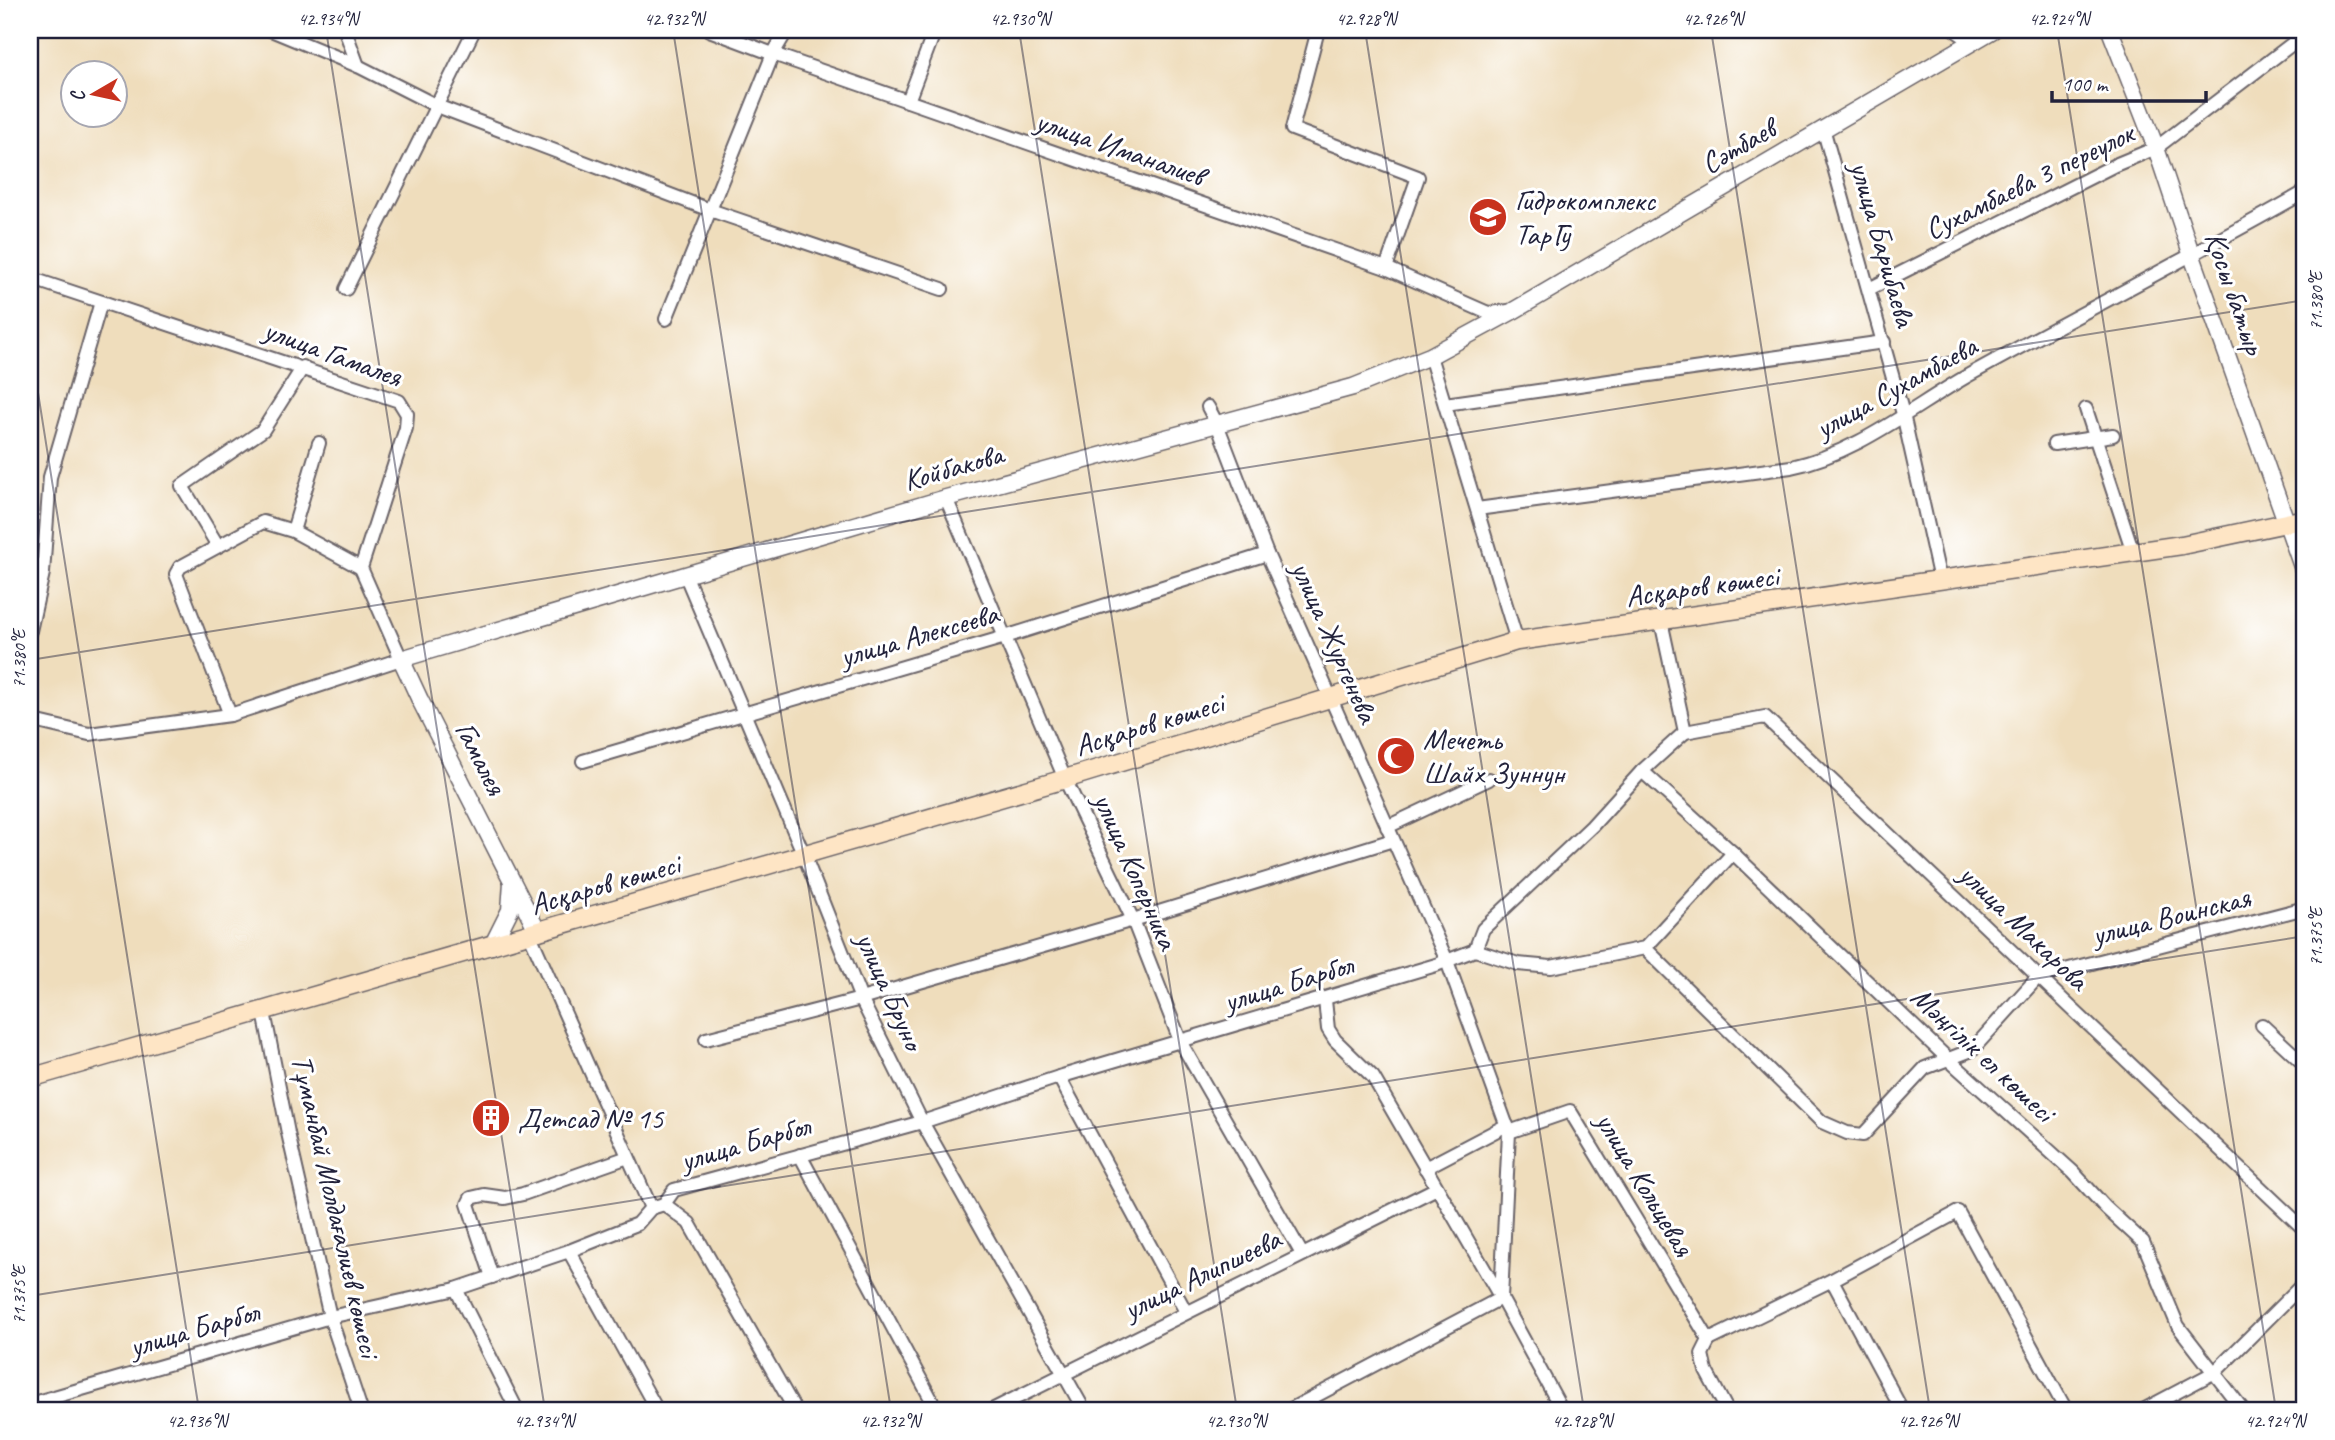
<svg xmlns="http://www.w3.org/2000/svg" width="2335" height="1440" font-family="Caveat,sans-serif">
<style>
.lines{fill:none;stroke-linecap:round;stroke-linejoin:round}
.minor-casing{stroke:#6a6368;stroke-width:16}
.tertiary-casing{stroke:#6a6368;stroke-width:19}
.secondary-casing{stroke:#6a6368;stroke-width:21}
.minor{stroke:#fff;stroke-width:12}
.tertiary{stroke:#fff;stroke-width:16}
.secondary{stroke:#fee5c5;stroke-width:18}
.ticks{fill:none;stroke:#22223b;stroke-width:2;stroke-opacity:0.45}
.labels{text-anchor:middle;stroke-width:6;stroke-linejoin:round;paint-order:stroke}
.street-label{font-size:30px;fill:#22223b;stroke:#fff}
.poi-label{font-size:30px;fill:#22223b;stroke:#fff;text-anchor:start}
.neatline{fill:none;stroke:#22223b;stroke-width:2.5}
.ticks-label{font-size:18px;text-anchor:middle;fill:#22223b}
</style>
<rect width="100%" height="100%" fill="#fff"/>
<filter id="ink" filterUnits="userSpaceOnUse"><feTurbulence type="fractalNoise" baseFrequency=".0143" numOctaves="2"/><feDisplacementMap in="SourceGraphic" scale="14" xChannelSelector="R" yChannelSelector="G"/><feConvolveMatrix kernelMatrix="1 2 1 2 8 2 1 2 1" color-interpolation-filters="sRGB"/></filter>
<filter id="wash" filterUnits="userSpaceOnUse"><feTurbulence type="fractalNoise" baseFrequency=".00686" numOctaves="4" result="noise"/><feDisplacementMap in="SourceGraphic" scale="28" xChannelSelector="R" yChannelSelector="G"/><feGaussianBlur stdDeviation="1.57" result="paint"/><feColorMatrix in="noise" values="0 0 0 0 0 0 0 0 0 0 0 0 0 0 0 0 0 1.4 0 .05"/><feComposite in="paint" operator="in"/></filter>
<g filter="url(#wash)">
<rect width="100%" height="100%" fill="#efddbc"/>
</g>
<g filter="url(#ink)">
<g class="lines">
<!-- minor casing -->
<g class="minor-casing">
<g id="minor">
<path d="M271,30L358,66L437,106L710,210L942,289"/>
<path d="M345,30L358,66"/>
<path d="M709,30L773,54L1386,268L1488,313L1509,311"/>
<path d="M1318,30L1292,129L1418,177L1386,268"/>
<path d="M1955,30L1972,42"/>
<path d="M908,101L935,30"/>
<path d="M1823,128L1903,414L1940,580"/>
<path d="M30,278L399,401L407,414L406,428L361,568L401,659L230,715L89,734L30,720"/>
<path d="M346,289L474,30"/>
<path d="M1869,289L2115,165L2156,148L2305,34"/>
<path d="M666,319L773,54L787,30"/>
<path d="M1430,356L1517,641"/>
<path d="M1445,404L1884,342"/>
<path d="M1208,407L1217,424L1267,554L1447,961L1509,1132L1501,1298L1289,1410"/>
<path d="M2086,409L2133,552"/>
<path d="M2054,444L2113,435"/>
<path d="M946,498L1065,779L1133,920L1181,1043L1302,1254"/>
<path d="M1477,509L1791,467C1858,453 1911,408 1969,375C2081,313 2194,255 2305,192"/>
<path d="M293,531L319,443"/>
<path d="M218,546L182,486L263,430L303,367"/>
<path d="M685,574L804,855L861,999L922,1122L1084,1410"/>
<path d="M30,631L43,573L50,477L101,302"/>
<path d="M230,715L176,574L180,567L263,522L293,531L361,568"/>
<path d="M1685,732L1765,717L2305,1230"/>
<path d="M583,761L1005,637L1267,554"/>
<path d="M1642,771L1733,853L1947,1058L2073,1172L2106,1208L2143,1242L2178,1326L2243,1410"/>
<path d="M1387,827L1489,779"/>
<path d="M530,935L651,1208"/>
<path d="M1645,948L1822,1122L1847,1133L1863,1135L1925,1068L1972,1050L2038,977L2305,908"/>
<path d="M1475,950L1518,964L1551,967L1645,948L1733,853"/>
<path d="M1325,1000L1328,1029L1335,1040L1373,1077L1501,1298L1562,1410"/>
<path d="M264,1012L288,1133L330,1317L361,1410"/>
<path d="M2262,1025L2305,1065"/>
<path d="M706,1039L861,999L1133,920L1393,840"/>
<path d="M1059,1077L1186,1312"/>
<path d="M1509,1132L1570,1111L1709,1340L1832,1280L1958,1212L2066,1410"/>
<path d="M800,1155L937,1410"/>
<path d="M1425,1168L1507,1125"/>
<path d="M664,1204L689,1223L795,1410"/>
<path d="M569,1251L657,1410"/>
<path d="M492,1277L468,1204L471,1198L484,1195L505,1198L523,1194L628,1157"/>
<path d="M1832,1280L1902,1410"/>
<path d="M456,1289L517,1410"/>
<path d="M1709,1340L1702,1354L1706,1371L1727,1410"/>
<path d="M30,1404L330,1317L456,1289L569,1251L637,1224L651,1208L664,1204L674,1190L922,1122L1059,1077L1436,965L1475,950L1483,929L1592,826L1642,771L1685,732L1661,621"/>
<path d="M992,1410L1437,1188"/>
<path d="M2143,1410L2215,1372L2305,1282"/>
</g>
</g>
<!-- tertiary casing -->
<g class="tertiary-casing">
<g id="tertiary">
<path d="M2110,30L2156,148L2192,256L2305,575"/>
<path d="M538,932L420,700L401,659L946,498L1353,387L1430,356L1513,311L1993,30"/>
<path d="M492,946L510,910L512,882"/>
</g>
</g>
<!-- secondary casing -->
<g class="secondary-casing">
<path id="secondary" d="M30,1078L1065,779L1517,641L2182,545L2305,519"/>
</g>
<!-- minor -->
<use href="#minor" class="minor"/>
<!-- tertiary -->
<use href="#tertiary" class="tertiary"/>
<!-- secondary -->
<use href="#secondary" class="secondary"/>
</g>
</g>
<!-- ticks -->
<path class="ticks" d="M326,30L545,1410M673,30L891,1410M1019,30L1237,1410M1365,30L1584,1410M1711,30L1930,1410M2057,30L2276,1410M30,342L199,1410M30,660L2305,300M30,1296L2305,936"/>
<!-- icons -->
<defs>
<g id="university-disc" transform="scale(2.0125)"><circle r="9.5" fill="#c8321e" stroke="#fff"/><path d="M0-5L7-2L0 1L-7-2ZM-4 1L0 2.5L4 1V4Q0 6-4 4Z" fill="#fff"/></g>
<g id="mosque-disc" transform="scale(2.0125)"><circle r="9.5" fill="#c8321e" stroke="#fff"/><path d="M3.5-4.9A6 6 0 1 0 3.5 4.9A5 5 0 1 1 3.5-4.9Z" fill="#fff"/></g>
<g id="building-disc" transform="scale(2.0125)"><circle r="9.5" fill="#c8321e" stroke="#fff"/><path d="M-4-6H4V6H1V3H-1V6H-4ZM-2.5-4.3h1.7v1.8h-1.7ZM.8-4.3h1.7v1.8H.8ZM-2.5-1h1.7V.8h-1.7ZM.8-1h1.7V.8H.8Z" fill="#fff"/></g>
</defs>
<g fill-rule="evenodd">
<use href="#university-disc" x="1488" y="217"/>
<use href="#mosque-disc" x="1396" y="756"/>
<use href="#building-disc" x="491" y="1118"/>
</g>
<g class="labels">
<!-- street labels -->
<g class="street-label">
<text transform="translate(1738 146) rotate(-30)" y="10">Сәтбаев</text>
<text transform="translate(1120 148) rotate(19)" y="10">улица Иманалиев</text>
<text transform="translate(2029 181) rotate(-26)" y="10">Сухамбаева 3 переулок</text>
<text transform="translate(1883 244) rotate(74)" y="10">улица Барибаева</text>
<text transform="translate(2235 293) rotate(71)" y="10">Қосы батыр</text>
<text transform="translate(333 353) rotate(20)" y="10">улица Гамалея</text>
<text transform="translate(1896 387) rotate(-29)" y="10">улица Сухамбаева</text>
<text transform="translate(953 467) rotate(-16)" y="10">Койбакова</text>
<text transform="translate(1702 586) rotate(-8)" y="10">Асқаров көшесі</text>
<text transform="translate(919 635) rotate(-16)" y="10">улица Алексеева</text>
<text transform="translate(1335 642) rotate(66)" y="10">улица Жургенева</text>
<text transform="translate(1149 724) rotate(-17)" y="10">Асқаров көшесі</text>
<text transform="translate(481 758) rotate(63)" y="10">Гамалея</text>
<text transform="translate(1136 871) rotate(66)" y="10">улица Коперника</text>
<text transform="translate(605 884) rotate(-16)" y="10">Асқаров көшесі</text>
<text transform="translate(2171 916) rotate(-14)" y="10">улица Воинская</text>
<text transform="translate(2024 927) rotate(44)" y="10">улица Макарова</text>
<text transform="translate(1288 983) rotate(-17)" y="10">улица Барбол</text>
<text transform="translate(890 991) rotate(66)" y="10">улица Бруно</text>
<text transform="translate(1983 1054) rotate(43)" y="10">Мәңгілік ел көшесі</text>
<text transform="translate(745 1143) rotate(-16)" y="10">улица Барбол</text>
<text transform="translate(1645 1184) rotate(59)" y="10">улица Кольцевая</text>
<text transform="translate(336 1206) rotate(77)" y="10">Тұманбай Молдағалиев көшесі</text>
<text transform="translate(1202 1274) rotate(-26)" y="10">улица Алипшеева</text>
<text transform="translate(194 1329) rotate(-16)" y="10">улица Барбол</text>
</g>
<!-- poi labels -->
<g class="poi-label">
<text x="1515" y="210">Гидрокомплекс<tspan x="1515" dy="34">ТарГу</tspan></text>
<text x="1423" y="749">Мечеть<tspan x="1423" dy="34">Шайх Зуннун</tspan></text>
<text x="518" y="1128">Детсад № 15</text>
</g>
</g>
<!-- margin -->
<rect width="2335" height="1440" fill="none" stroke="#fff" stroke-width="77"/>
<!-- north arrow -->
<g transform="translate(94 94) rotate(261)"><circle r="33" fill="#ffffff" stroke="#a7a7b1" stroke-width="2"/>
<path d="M0-5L12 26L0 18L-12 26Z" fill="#c8321e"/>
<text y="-10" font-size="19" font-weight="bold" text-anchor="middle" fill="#22223b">С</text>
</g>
<!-- scale -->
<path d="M2052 91v10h154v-10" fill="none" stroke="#22223b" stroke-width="3.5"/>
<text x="2062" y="91" font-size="21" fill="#22223b" stroke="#ffffff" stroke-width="5" paint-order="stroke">100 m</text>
<rect x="38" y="38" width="2258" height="1364" class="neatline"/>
<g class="ticks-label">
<text x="328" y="25">42.934°N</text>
<text x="674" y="25">42.932°N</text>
<text x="1020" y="25">42.930°N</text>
<text x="1366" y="25">42.928°N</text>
<text x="1713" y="25">42.926°N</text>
<text x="2059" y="25">42.924°N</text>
<text transform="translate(2316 301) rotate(-90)" y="6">71.380°E</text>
<text transform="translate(19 659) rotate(-90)" y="6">71.380°E</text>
<text transform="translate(2316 937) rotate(-90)" y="6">71.375°E</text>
<text transform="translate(19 1295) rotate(-90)" y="6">71.375°E</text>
<text x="197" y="1427">42.936°N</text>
<text x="544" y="1427">42.934°N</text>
<text x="890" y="1427">42.932°N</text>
<text x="1236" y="1427">42.930°N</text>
<text x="1582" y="1427">42.928°N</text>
<text x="1928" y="1427">42.926°N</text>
<text x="2275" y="1427">42.924°N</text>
</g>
</svg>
